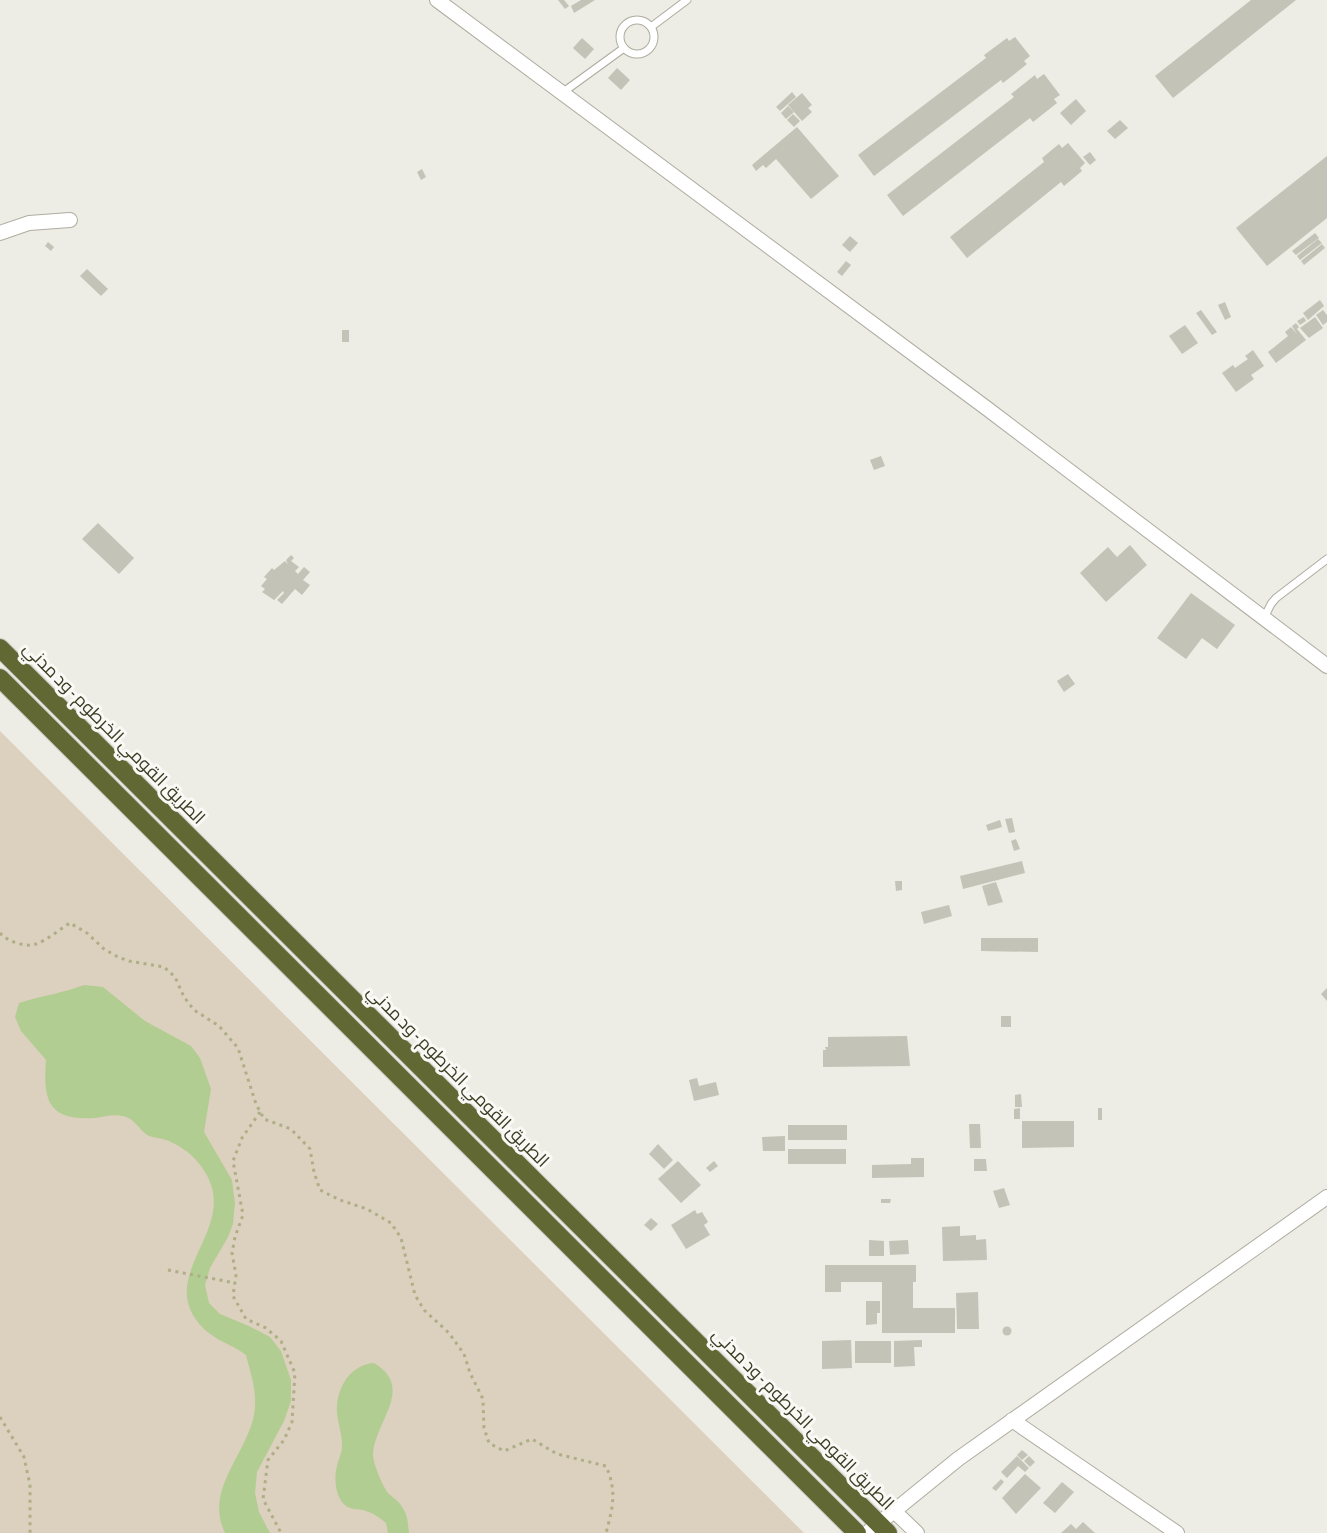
<svg xmlns="http://www.w3.org/2000/svg" width="1327" height="1533" font-family="'Asap Condensed',Cairo,sans-serif">
<style>
.green{fill:#dcd0bf}
.water{fill:#b2cd91}
.building{fill:#c4c3b7}
.lines{fill:none;stroke-linecap:round;stroke-linejoin:round}
.lane-casing{stroke:#aeada0;stroke-width:9}
.street-casing{stroke:#aeada0;stroke-width:16}
.highway-casing{stroke:#c9c9c2;stroke-width:20}
.path{stroke:#aeae87;stroke-width:3;stroke-dasharray:3 4.5;stroke-linecap:butt}
.lane{stroke:#fff;stroke-width:7}
.street{stroke:#fff;stroke-width:14}
.highway{stroke:#626833;stroke-width:18}
.labels{text-anchor:middle;stroke-width:6;stroke-linejoin:round;paint-order:stroke}
.street-label{font-size:18px;fill:#3d3d25;stroke:#f9f9f5}
</style>
<rect width="100%" height="100%" fill="#edece5"/>
<!-- green -->
<path class="green" d="M0,731L804,1533H0Z"/>
<!-- water -->
<g class="water">
<path d="M84,985L103,987L145,1021L191,1046L200,1058L211,1089L204,1132L232,1180L235,1203L233,1224L228,1237L210,1268L205,1285L209,1303L220,1314L249,1326L270,1337L281,1351L291,1380V1401L284,1421L257,1472L255,1493L259,1512L270,1533H225C204,1490 246,1455 254,1415C258,1394 251,1375 246,1355C233,1345 215,1340 204,1329C147,1272 255,1224 195,1159C189,1152 178,1145 169,1141C162,1138 153,1138 147,1135C139,1129 133,1117 122,1116C114,1114 103,1117 95,1118C48,1121 43,1101 46,1060L21,1031L15,1017L19,1003C41,996 63,993 84,985Z"/>
<path d="M374,1363C416,1388 374,1422 373,1455C373,1463 383,1488 389,1494C396,1500 399,1501 404,1510C408,1517 408,1526 409,1533H388L386,1523C380,1518 373,1513 366,1511C358,1508 348,1511 342,1502C335,1492 334,1477 337,1466C338,1460 341,1455 342,1449C343,1436 338,1425 337,1412C336,1388 350,1365 374,1363Z"/>
</g>
<!-- building -->
<g class="building">
<path d="M558,0H564L569,6L565,9Z"/>
<path d="M581,0H595L574,13L571,6Z"/>
<path d="M1251,0H1296L1173,98L1155,76Z"/>
<path d="M1015,37L1030,56L1024,61L1027,64L1003,83L1001,80L874,176L858,155L986,58L984,55L1007,38L1009,41Z"/>
<path d="M582,38L594,49L585,59L573,48Z"/>
<path d="M617,68L630,80L621,90L608,78Z"/>
<path d="M1044,74L1060,95L1054,99L1057,103L1033,122L1030,118L903,216L887,195L1014,97L1011,94L1035,75L1037,79Z"/>
<path d="M792,92L796,97L780,111L776,107Z"/>
<path d="M802,93L812,105L808,108L812,112L802,121L788,105Z"/>
<path d="M1076,99L1086,111L1071,125L1060,113Z"/>
<path d="M788,106L794,112L786,119L781,113Z"/>
<path d="M793,114L800,121L794,127L787,120Z"/>
<path d="M1120,120L1128,128L1115,139L1107,131Z"/>
<path d="M797,127L839,176L811,199L776,159L766,168L763,165L756,171L752,165Z"/>
<path d="M1068,143L1085,163L1080,168L1082,171L1064,186L1061,182L967,258L950,237L1044,162L1042,158L1059,144L1062,148Z"/>
<path d="M1090,152L1096,160L1090,165L1083,157Z"/>
<path d="M1327,156V218L1267,266L1236,228Z"/>
<path d="M422,169L426,177L421,180L417,172Z"/>
<path d="M1315,233L1319,238L1296,255L1292,251Z"/>
<path d="M850,236L858,243L850,252L842,245Z"/>
<path d="M1318,239L1322,243L1300,260L1297,256Z"/>
<path d="M48,242L54,247L51,251L45,246Z"/>
<path d="M1322,244L1325,248L1304,265L1301,261Z"/>
<path d="M846,261L851,265L842,276L837,272Z"/>
<path d="M87,269L108,289L101,296L80,276Z"/>
<path d="M1320,300L1324,306L1308,320L1303,313Z"/>
<path d="M1225,302L1231,317L1225,320L1218,305Z"/>
<path d="M1201,310L1217,332L1212,335L1196,313Z"/>
<path d="M1323,310L1327,315V322L1323,325L1316,315Z"/>
<path d="M1304,317L1306,321L1300,325L1297,321Z"/>
<path d="M1315,317L1323,328L1309,338L1300,328Z"/>
<path d="M1296,323L1299,327L1297,329L1306,340L1276,363L1268,352L1288,336L1285,332L1291,327L1297,334L1292,326Z"/>
<path d="M1185,325L1198,343L1182,354L1169,336Z"/>
<rect x="342" y="330" width="7" height="12"/>
<path d="M1253,350L1264,366L1251,375L1254,379L1236,392L1222,373L1233,365L1235,368L1248,359L1245,356Z"/>
<path d="M881,456L885,466L874,470L870,460Z"/>
<path d="M98,523L134,558L119,574L82,539Z"/>
<path d="M1130,545L1147,565L1106,602L1080,573L1108,547L1117,557Z"/>
<path d="M291,555L294,558L291,561L299,567L295,571L298,574L304,567L310,572L303,580L310,585L302,595L295,589L282,604L277,600L284,593L283,591L274,600L262,592L265,589L261,586L267,579L264,577L272,568L274,570L285,561L288,564L286,560Z"/>
<path d="M1191,593L1235,625L1217,649L1202,638L1186,659L1157,638Z"/>
<path d="M1068,674L1075,684L1064,692L1057,681Z"/>
<path d="M1012,818L1015,832L1009,833L1005,819Z"/>
<path d="M1000,820L1002,827L988,831L986,825Z"/>
<path d="M1016,839L1020,849L1014,851L1011,841Z"/>
<path d="M1022,861L1025,873L963,889L960,876Z"/>
<path d="M895,881H902V890L896,891Z"/>
<path d="M996,882L1003,902L988,906L982,886Z"/>
<path d="M949,905L952,916L924,924L921,912Z"/>
<path d="M981,938H1038V952L981,951Z"/>
<path d="M1327,988V1001L1321,994Z"/>
<rect x="1001" y="1016" width="10" height="11"/>
<path d="M907,1036L910,1066L823,1067V1050H826L825,1047H828V1037Z"/>
<path d="M697,1078L699,1086L716,1082L719,1095L694,1101L689,1080Z"/>
<path d="M1021,1094L1022,1107H1015V1095Z"/>
<path d="M1020,1108V1119H1014V1109Z"/>
<rect x="1098" y="1108" width="4" height="12"/>
<path d="M1022,1121H1074V1147L1022,1148Z"/>
<path d="M969,1124H980L981,1148H970Z"/>
<rect x="788" y="1125" width="59" height="15"/>
<path d="M785,1136V1151H763L762,1137Z"/>
<path d="M658,1144L673,1160L664,1169L649,1154Z"/>
<rect x="788" y="1149" width="58" height="15"/>
<path d="M911,1158H924V1177L872,1178V1165L911,1164Z"/>
<path d="M974,1159H986L987,1171H974Z"/>
<path d="M678,1161L701,1185L681,1203L658,1179Z"/>
<path d="M714,1161L718,1166L710,1172L706,1168Z"/>
<path d="M1004,1188L1010,1205L999,1208L993,1191Z"/>
<path d="M881,1199H891L890,1203H881Z"/>
<path d="M695,1210L697,1214L702,1212L708,1222L704,1225L710,1235L686,1249L671,1225Z"/>
<path d="M651,1218L658,1224L651,1231L644,1225Z"/>
<path d="M960,1226V1236L976,1235V1240L986,1239L987,1260L943,1261L942,1227Z"/>
<path d="M869,1240L884,1241V1256H869Z"/>
<path d="M908,1240L909,1254L890,1255L889,1241Z"/>
<path d="M825,1265H916V1282H913V1308H955V1333H882V1282H841V1292H825Z"/>
<path d="M978,1292L979,1329H957L956,1293Z"/>
<path d="M866,1301H880V1313H877V1324L866,1325Z"/>
<circle cx="1007" cy="1331" r="4.5"/>
<path d="M851,1340L852,1368L822,1369V1341Z"/>
<path d="M922,1340V1347H914L915,1366L894,1367V1341Z"/>
<rect x="855" y="1341" width="36" height="22"/>
<path d="M1022,1450L1028,1455L1022,1460L1017,1455Z"/>
<path d="M1017,1456L1029,1468L1025,1472L1018,1466L1007,1478L1001,1472Z"/>
<path d="M1029,1456L1035,1462L1030,1467L1024,1461Z"/>
<path d="M1025,1474L1041,1488L1016,1514L1002,1498Z"/>
<path d="M1001,1479L1004,1482L996,1491L992,1488Z"/>
<path d="M1062,1482L1074,1492L1055,1513L1043,1503Z"/>
<path d="M1083,1522L1095,1533H1061L1071,1524L1076,1529Z"/>
</g>
<g class="lines">
<!-- lane casing -->
<g class="lane-casing">
<g id="lane">
<circle cx="637" cy="37" r="17"/>
<path d="M651,27L687,0"/>
<path d="M562,93L624,48"/>
<path d="M1264,618L1271,604L1276,598L1327,559"/>
</g>
</g>
<!-- street casing -->
<g class="street-casing">
<g id="street">
<path d="M437,0L989,410L1327,666"/>
<path d="M0,233L29,223L70,220"/>
<path d="M1012,1420L1177,1533"/>
<path d="M894,1511L917,1533"/>
<path d="M867,1533L958,1459L1327,1197"/>
</g>
</g>
<!-- highway casing -->
<g class="highway-casing">
<g id="highway">
<path d="M0,648L888,1533"/>
<path d="M0,678L857,1533"/>
</g>
</g>
<!-- path -->
<g class="path">
<path d="M0,933C7,941 25,948 36,944C46,941 60,929 70,923L87,933L104,949L118,957L129,961L164,967L175,977L184,997L194,1010L219,1026L238,1048L256,1104L264,1119L291,1129L310,1149L314,1172L320,1190L340,1200L367,1209L391,1223L401,1238L415,1295L424,1310L449,1333L464,1354L470,1373L483,1399L484,1428L489,1443L504,1451L532,1439L557,1454L606,1466C617,1491 613,1507 606,1533"/>
<path d="M260,1112L242,1138L233,1161L243,1215L235,1237L232,1253L236,1275L233,1296L246,1319L266,1328L281,1341L295,1373L292,1422L284,1440L268,1460L263,1499L281,1533"/>
<path d="M168,1270L235,1283"/>
<path d="M0,1417L24,1457L30,1485V1533"/>
</g>
<!-- lane -->
<use href="#lane" class="lane"/>
<!-- street -->
<use href="#street" class="street"/>
<!-- highway -->
<use href="#highway" class="highway"/>
</g>
<g class="labels">
<!-- street labels -->
<g class="street-label">
<text transform="translate(114 733) rotate(45)" y="6">الطريق القومي الخرطوم - ود مدني</text>
<text transform="translate(458 1076) rotate(45)" y="6">الطريق القومي الخرطوم - ود مدني</text>
<text transform="translate(803 1419) rotate(45)" y="6">الطريق القومي الخرطوم - ود مدني</text>
</g>
</g>
</svg>
